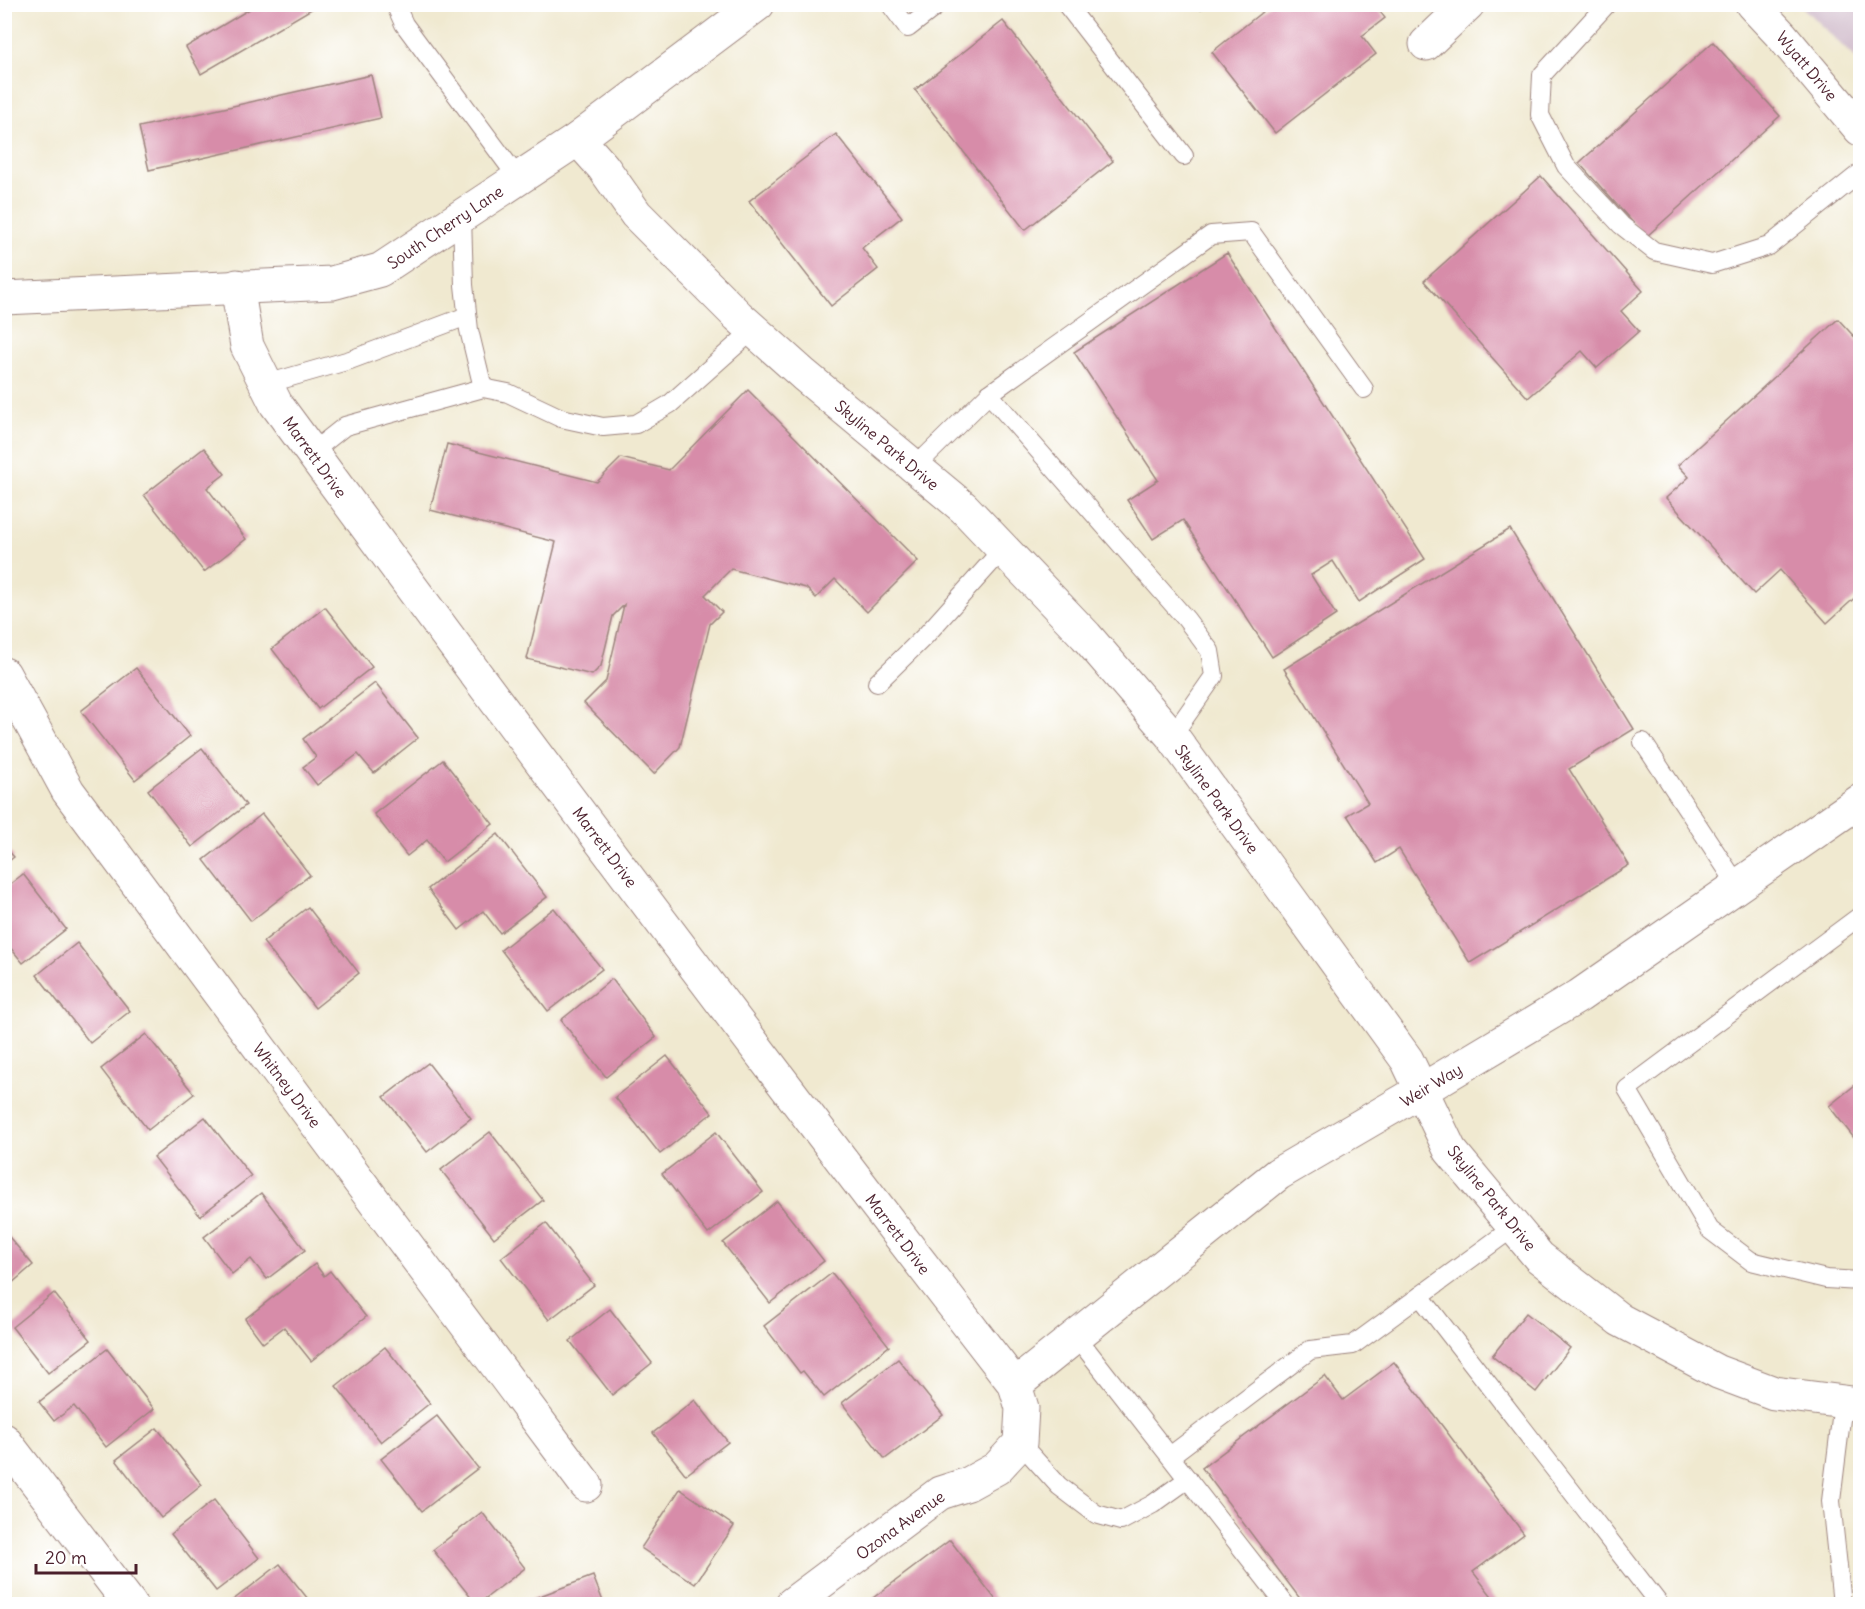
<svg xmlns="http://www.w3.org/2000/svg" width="1865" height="1609" font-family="Delius,sans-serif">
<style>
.industrial{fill:#d1bdcc}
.building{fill:#d78ca9}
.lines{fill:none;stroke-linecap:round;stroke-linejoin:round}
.lane-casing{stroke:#9d847e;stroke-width:20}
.street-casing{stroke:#9d847e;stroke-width:35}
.secondary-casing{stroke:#9d847e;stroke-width:35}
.lane{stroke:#fff;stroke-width:18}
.street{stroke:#fff;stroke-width:33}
.secondary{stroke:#fff;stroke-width:33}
.labels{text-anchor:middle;stroke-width:4.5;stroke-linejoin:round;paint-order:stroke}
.street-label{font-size:16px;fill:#4a1f2b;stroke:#fff}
</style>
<rect width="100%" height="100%" fill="#fff"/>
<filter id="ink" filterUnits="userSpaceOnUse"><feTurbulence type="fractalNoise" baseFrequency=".0167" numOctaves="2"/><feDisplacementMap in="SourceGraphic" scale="12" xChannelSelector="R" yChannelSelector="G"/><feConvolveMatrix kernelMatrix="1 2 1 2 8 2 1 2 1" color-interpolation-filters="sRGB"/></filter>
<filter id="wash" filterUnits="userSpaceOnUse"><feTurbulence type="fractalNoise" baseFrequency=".008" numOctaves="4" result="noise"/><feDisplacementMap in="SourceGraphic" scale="24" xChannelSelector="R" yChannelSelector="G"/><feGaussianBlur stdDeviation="1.35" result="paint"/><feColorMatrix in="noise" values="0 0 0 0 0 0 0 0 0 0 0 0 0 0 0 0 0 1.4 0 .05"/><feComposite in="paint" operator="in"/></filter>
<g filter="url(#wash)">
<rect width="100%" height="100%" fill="#f0e9d0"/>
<!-- industrial -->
<path class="industrial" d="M1800,5H1860V63Z"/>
<g id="blocks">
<!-- building -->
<g class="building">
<path d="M258,4H320L201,74L186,47Z"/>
<path d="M1197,4H1209L1201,10Z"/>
<path d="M1272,4H1374L1385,18L1362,36L1376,54L1275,133L1212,52Z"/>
<path d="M1003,21L1113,161L1025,230L915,90Z"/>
<path d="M1713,42L1780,116L1646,237L1579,163Z"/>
<path d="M371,75L381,118L149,170L139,127Z"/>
<path d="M836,134L902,217L862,248L878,269L831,306L749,201Z"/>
<path d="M1541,176L1643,291L1621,311L1639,331L1597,368L1582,351L1528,398L1424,281Z"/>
<path d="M1227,253L1425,559L1359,602L1333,561L1311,575L1336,615L1272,657L1183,520L1153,539L1127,500L1158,480L1074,352Z"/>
<path d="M1838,319L1860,343V593L1827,623L1780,570L1754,594L1666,498L1689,477L1678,465Z"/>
<path d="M748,390L918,561L867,612L835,579L816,598L806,588L731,569L705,595L722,612L710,624L680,747L654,774L584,703L606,681L624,605L613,616L601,666L592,675L527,659L556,542L430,510L447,444L597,482L621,458L669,470Z"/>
<path d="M204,448L225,474L207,488L246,539L204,572L144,495Z"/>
<path d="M1510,529L1634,729L1569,769L1629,865L1470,963L1399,849L1377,863L1347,815L1368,803L1284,669Z"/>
<path d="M325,607L372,667L318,709L272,649Z"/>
<path d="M136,668L190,736L135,780L81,711Z"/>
<path d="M375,683L418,738L374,773L358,754L317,785L303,767L316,757L303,739Z"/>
<path d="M202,748L246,805L192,847L148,790Z"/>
<path d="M443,760L493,824L444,862L427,840L407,856L374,814Z"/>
<path d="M262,814L310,875L251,921L204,860Z"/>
<path d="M498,834L547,897L500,933L483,911L459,930L428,889Z"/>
<path d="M4,846L14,857L4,865Z"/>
<path d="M23,874L66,929L23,963L4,940V889Z"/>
<path d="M308,907L359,973L315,1008L263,942Z"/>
<path d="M554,908L602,969L548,1011L501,950Z"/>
<path d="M77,943L130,1011L90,1043L37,975Z"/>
<path d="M612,979L656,1037L606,1077L561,1020Z"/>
<path d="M146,1034L194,1094L148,1130L101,1069Z"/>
<path d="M667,1056L712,1113L660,1154L615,1097Z"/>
<path d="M428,1063L471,1118L427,1152L384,1097Z"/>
<path d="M1860,1081V1133L1854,1138L1829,1106Z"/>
<path d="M205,1117L251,1176L200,1216L154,1157Z"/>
<path d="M490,1132L543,1200L494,1238L441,1170Z"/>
<path d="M716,1132L763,1192L708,1234L662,1174Z"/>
<path d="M261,1193L305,1250L267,1279L251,1259L232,1274L204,1237Z"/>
<path d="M777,1201L824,1261L770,1303L723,1243Z"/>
<path d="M546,1223L594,1285L549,1320L501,1258Z"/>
<path d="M4,1231L33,1265L4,1290Z"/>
<path d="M315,1264L324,1276L330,1271L366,1317L311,1361L284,1327L263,1343L245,1319Z"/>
<path d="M832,1273L889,1346L824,1397L803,1371L800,1373L764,1326Z"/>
<path d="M54,1293L91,1340L48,1373L12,1327Z"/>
<path d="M610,1309L652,1363L612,1395L570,1341Z"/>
<path d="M1526,1313L1570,1348L1536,1392L1492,1356Z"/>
<path d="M385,1347L430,1403L381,1442L336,1386Z"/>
<path d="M107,1349L154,1409L106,1447L74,1406L54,1421L39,1402Z"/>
<path d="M898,1359L943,1415L885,1459L842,1403Z"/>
<path d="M1394,1362L1524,1534L1473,1572L1498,1604H1304L1202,1468L1325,1376L1343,1400Z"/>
<path d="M695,1400L728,1442L686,1475L653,1433Z"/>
<path d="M437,1416L478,1468L422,1511L381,1459Z"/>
<path d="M157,1428L202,1485L161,1518L116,1460Z"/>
<path d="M680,1489L734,1526L695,1584L641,1548Z"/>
<path d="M214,1500L259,1558L216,1591L171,1534Z"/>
<path d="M482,1512L525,1568L478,1604H476L433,1550Z"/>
<path d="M950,1540L999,1604H865Z"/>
<path d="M280,1564L312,1604H228Z"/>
<path d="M593,1576L604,1604H525L524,1602Z"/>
<path d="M5,1591L15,1604H5Z"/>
</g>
</g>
</g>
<g filter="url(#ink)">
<use href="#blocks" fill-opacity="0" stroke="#9d847e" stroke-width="1.5"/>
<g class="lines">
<!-- lane casing -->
<g class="lane-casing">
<g id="lane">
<path d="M395,4L404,24L518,178"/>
<path d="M890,4L908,28L939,4"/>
<path d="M1066,4L1184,156"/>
<path d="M1607,4L1542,75L1540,115L1566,166L1621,225L1654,251L1712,264L1769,246L1860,173"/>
<path d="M462,216L464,285L469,330L483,388"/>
<path d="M266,384L350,360L467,316"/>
<path d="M989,394L1186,619L1210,651L1214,676L1172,736"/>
<path d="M311,453L345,426L483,388L508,393L561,418L603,427L636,424L670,404L753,330"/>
<path d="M914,468L989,394L1211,235L1251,232L1364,389"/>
<path d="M877,683L926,635L1003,549"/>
<path d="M1643,742L1738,886"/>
<path d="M1860,916L1627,1089L1710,1230L1751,1261L1826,1279L1860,1281"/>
<path d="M1420,1296L1659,1604"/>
<path d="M1076,1336L1285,1604"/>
<path d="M1020,1443L1059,1486L1096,1514L1121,1521L1153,1504L1188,1479"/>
<path d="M1170,1456L1310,1350L1353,1345L1514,1227"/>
<path d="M1842,1604L1831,1501L1843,1403"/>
</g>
</g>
<!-- street casing -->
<g class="street-casing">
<g id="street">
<path d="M1752,4L1782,36L1860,129"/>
<path d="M1426,44L1468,4"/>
<path d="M578,139L603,167L636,214L738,316L804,375L964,508L1086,636L1172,736L1407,1060L1450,1150L1539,1257L1620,1320L1718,1372L1774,1393L1860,1404"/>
<path d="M237,286L247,346L276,404C519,734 764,1062 1015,1385L1022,1408L1020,1443L997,1468L968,1484L940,1493L792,1604"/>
<path d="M4,674L68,791L586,1485"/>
<path d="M1015,1385L1278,1174L1422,1090L1579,996L1860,801"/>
<path d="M4,1440L130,1604"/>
</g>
</g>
<!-- secondary casing -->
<g class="secondary-casing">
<path id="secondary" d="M4,298L332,283L380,270L578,139L758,4"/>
</g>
<!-- lane -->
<use href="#lane" class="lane"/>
<!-- street -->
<use href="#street" class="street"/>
<!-- secondary -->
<use href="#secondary" class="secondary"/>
</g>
</g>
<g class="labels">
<!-- street labels -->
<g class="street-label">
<text transform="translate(1807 66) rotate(50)" y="6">Wyatt Drive</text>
<text transform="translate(445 227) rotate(-34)" y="6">South Cherry Lane</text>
<text transform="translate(887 445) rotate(40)" y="6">Skyline Park Drive</text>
<text transform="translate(315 457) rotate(54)" y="6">Marrett Drive</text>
<text transform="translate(1217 799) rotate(54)" y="6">Skyline Park Drive</text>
<text transform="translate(605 847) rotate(53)" y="6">Marrett Drive</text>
<text transform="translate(287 1085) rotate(53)" y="6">Whitney Drive</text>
<text transform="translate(1431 1085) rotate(-31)" y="6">Weir Way</text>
<text transform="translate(1492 1198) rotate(51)" y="6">Skyline Park Drive</text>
<text transform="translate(898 1234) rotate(53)" y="6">Marrett Drive</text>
<text transform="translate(900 1525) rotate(-36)" y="6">Ozona Avenue</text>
</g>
</g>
<!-- margin -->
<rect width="1865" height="1609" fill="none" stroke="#fff" stroke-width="24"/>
<!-- scale -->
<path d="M36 1564v9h100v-9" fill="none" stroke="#4a1f2b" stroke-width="3"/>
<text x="45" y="1564" font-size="18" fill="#4a1f2b" stroke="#ffffff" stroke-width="4.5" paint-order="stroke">20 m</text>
</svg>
